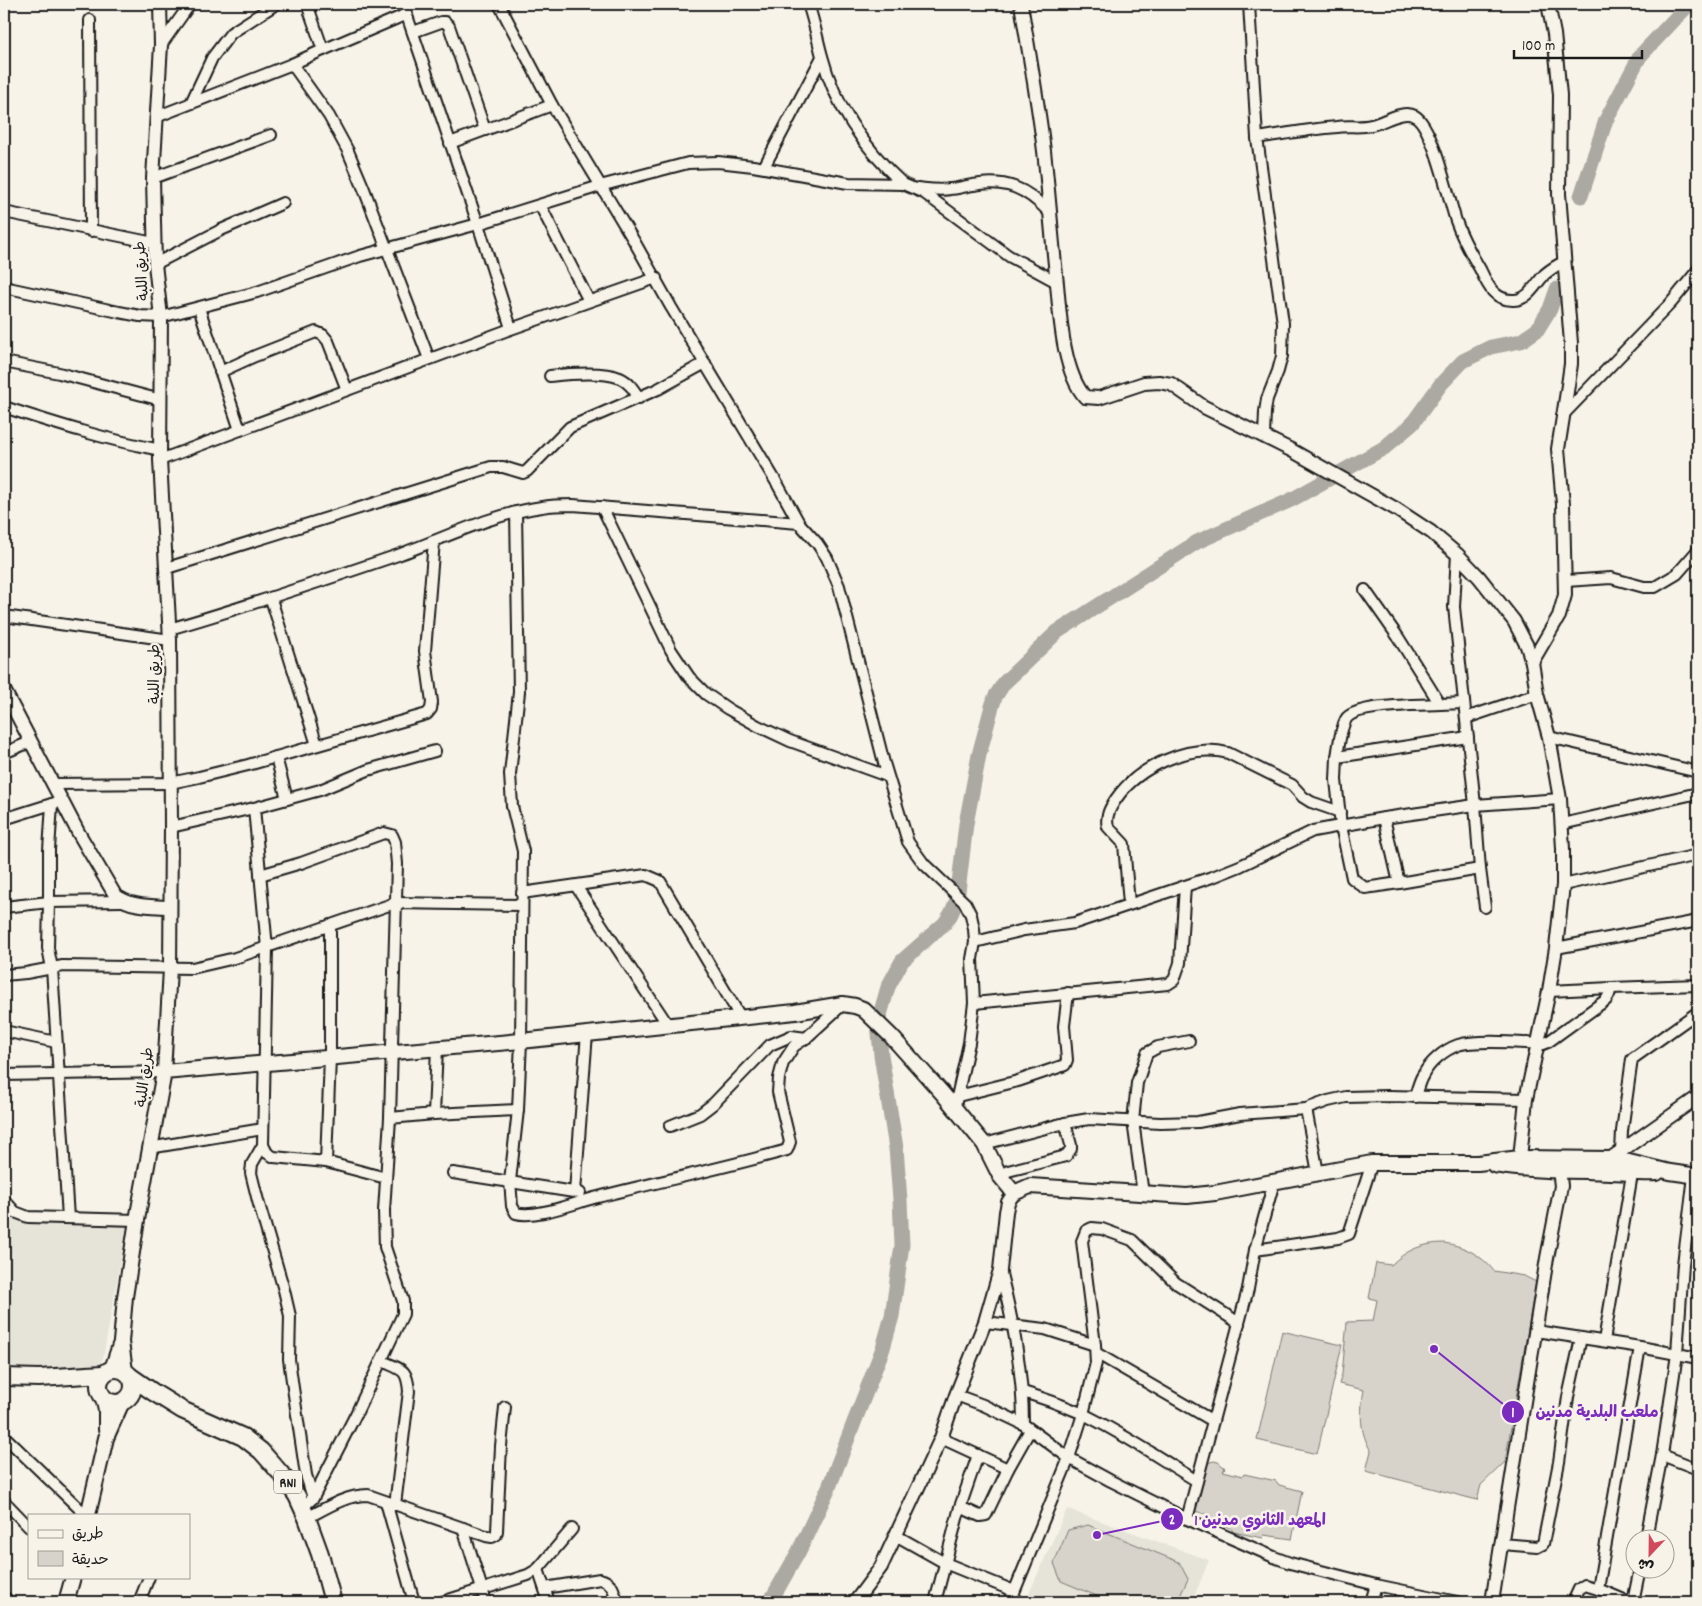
<svg xmlns="http://www.w3.org/2000/svg" width="1702" height="1606" font-family="Dekko,'Playpen Sans Arabic',sans-serif">
<style>
.built{fill:#e6e3d9}
.green{fill:#d7d3cb;stroke:#7a7874}
.lines{fill:none;stroke-linecap:round;stroke-linejoin:round}
.river{stroke:#aca9a2;stroke-width:15}
.minor-casing{stroke:#1c1c1c;stroke-width:14}
.tertiary-casing{stroke:#1c1c1c;stroke-width:16}
.secondary-casing{stroke:#1c1c1c;stroke-width:18}
.primary-casing{stroke:#1c1c1c;stroke-width:20}
.minor{stroke:#f7f3e8;stroke-width:10}
.tertiary{stroke:#f7f3e8;stroke-width:12}
.secondary{stroke:#f7f3e8;stroke-width:14}
.primary{stroke:#f7f3e8;stroke-width:16}
.labels{text-anchor:middle;stroke-width:5;stroke-linejoin:round;paint-order:stroke}
.shield{fill:#f7f3e8;stroke:#5e5c59;stroke-width:1}
.shield-label{font-size:14px;font-weight:bold;fill:#1c1c1c}
.street-label{font-size:15px;fill:#1c1c1c;stroke:#f7f3e8}
.leader{fill:none;stroke:#7b2cbf;stroke-width:2}
.callout-dot{fill:#7b2cbf;stroke:#f7f3e8;stroke-width:2}
.mark-label{font-size:15px;text-anchor:middle;font-weight:bold;fill:#fff}
.callout-label{font-size:16px;text-anchor:middle;font-weight:bold;fill:#7b2cbf;stroke:#f7f3e8;stroke-width:5;stroke-linejoin:round;paint-order:stroke}
</style>
<rect width="100%" height="100%" fill="#f7f3e8"/>
<filter id="ink" filterUnits="userSpaceOnUse"><feTurbulence type="fractalNoise" baseFrequency=".02" numOctaves="2"/><feDisplacementMap in="SourceGraphic" scale="10" xChannelSelector="R" yChannelSelector="G"/><feConvolveMatrix kernelMatrix="1 2 1 2 8 2 1 2 1" color-interpolation-filters="sRGB"/></filter>
<g filter="url(#ink)">
<!-- built -->
<g class="built">
<path d="M4,1206L13,1213L127,1225L103,1358L97,1370L4,1369Z"/>
<path d="M1067,1509L1209,1560L1192,1602H1025Z"/>
</g>
<!-- green -->
<g class="green">
<path d="M1444,1243C1465,1246 1481,1255 1494,1271L1524,1276L1536,1282L1505,1462L1481,1485L1477,1500L1366,1471L1371,1451C1359,1431 1360,1412 1364,1390L1339,1384L1342,1374L1347,1322L1373,1321L1377,1300L1369,1298L1376,1263L1391,1265C1406,1250 1423,1243 1444,1243Z"/>
<path d="M1282,1331L1342,1345L1317,1454L1257,1440Z"/>
<path d="M1214,1461L1218,1462L1225,1468L1223,1471L1243,1476L1244,1474L1276,1481L1279,1485L1302,1491L1292,1539L1264,1535L1263,1538L1233,1532L1231,1528L1211,1522L1209,1515L1191,1510L1205,1463H1207Z"/>
<path d="M1088,1525L1179,1562L1188,1579L1177,1602H1111L1061,1581L1054,1563L1068,1530Z"/>
</g>
<g class="lines">
<!-- river -->
<g class="river">
<path d="M1581,196L1606,120L1640,56L1689,4"/>
<path d="M770,1602L799,1551L829,1487L883,1348L892,1316L902,1245L900,1200L896,1148L881,1055L878,1022L888,987L902,961L945,923L951,914L957,900L966,824L979,755L991,710L995,697L1004,683L1057,632L1197,542L1291,500L1384,448L1412,424L1441,384L1463,361L1491,347L1521,341L1537,330L1550,309L1557,289"/>
</g>
<!-- minor casing -->
<g class="minor-casing">
<g id="minor">
<path d="M403,4L478,224L511,328"/>
<path d="M499,4L552,105L634,241L671,307L778,485L799,523L817,543L827,558L839,586L884,763L908,842L924,864L965,903L971,915L974,929L975,942L972,959L974,1003L969,1043L955,1106"/>
<path d="M808,4C814,21 817,38 822,56C835,106 865,149 903,184"/>
<path d="M1249,4L1257,138L1283,323L1282,356L1278,371L1267,399L1265,412L1264,436"/>
<path d="M90,20L91,231"/>
<path d="M413,32L441,22H445L449,26L485,130"/>
<path d="M161,45L190,4"/>
<path d="M323,50L407,14"/>
<path d="M292,64L323,50L307,4"/>
<path d="M191,103L212,58L231,33L276,4"/>
<path d="M156,117L292,64L329,116L348,151L364,189L429,359"/>
<path d="M1257,138C1284,134 1310,129 1337,127C1348,125 1360,128 1371,125C1383,123 1402,109 1415,116C1433,126 1449,200 1456,221C1462,238 1471,254 1480,269C1487,284 1494,301 1514,300C1529,300 1536,283 1545,274C1551,269 1557,265 1564,262"/>
<path d="M450,143L552,105"/>
<path d="M764,167L822,57"/>
<path d="M153,178L271,135"/>
<path d="M918,188C928,189 939,191 950,189C957,189 965,186 973,185C1006,179 1026,188 1049,212"/>
<path d="M540,205L589,301"/>
<path d="M4,212L154,243"/>
<path d="M155,264L221,230L283,203"/>
<path d="M4,287L119,312L140,316L161,317L257,292L360,256L478,224L600,186L688,163L718,162L753,166L848,183L903,184L924,193L1009,256L1057,282"/>
<path d="M199,308L240,430"/>
<path d="M4,362L59,373L161,400"/>
<path d="M220,372L255,356L316,332L323,335L328,341L347,390"/>
<path d="M550,376C568,374 603,371 620,378C629,382 634,390 639,398"/>
<path d="M4,407C56,424 107,440 161,450"/>
<path d="M1562,416L1671,303L1698,270"/>
<path d="M160,460L505,331L656,278"/>
<path d="M602,507L671,650L689,677L706,694L728,709L758,726L790,741L887,776"/>
<path d="M516,512L519,692L510,774L512,806L523,851L521,1041L518,1110L510,1181L512,1206L516,1213C535,1219 577,1202 598,1197C660,1181 725,1168 787,1150L790,1142L778,1092L779,1078L783,1063L794,1046L806,1038L842,1005"/>
<path d="M1457,554L1454,607L1475,805L1480,869L1485,907"/>
<path d="M167,568L491,467H503L523,473L527,471L570,427L658,389L705,363"/>
<path d="M1566,581L1611,578L1644,587H1655L1677,574L1698,550"/>
<path d="M1365,590L1398,637L1440,704L1464,703"/>
<path d="M271,599L317,745"/>
<path d="M4,616L170,640"/>
<path d="M169,629C246,607 322,581 398,555C445,538 492,514 542,507C552,505 563,505 573,505L799,523"/>
<path d="M1466,718L1537,694"/>
<path d="M1549,737L1698,772"/>
<path d="M4,753L30,742"/>
<path d="M276,757L287,799"/>
<path d="M1337,757C1339,745 1340,730 1346,719C1355,704 1422,705 1440,704"/>
<path d="M53,784L170,783L199,777L248,765L427,714L431,709L432,702L425,651L434,541"/>
<path d="M254,808L267,948L263,1145L267,1153L274,1157L326,1162L330,1057V925"/>
<path d="M1384,818L1399,883L1365,888L1352,878L1341,826L1336,780L1337,757L1468,737"/>
<path d="M4,819L58,802"/>
<path d="M1562,824L1698,793"/>
<path d="M171,827L254,808L320,790L368,770L435,751"/>
<path d="M260,875L301,863L384,833L392,835L395,842L397,864L390,1118L384,1211L385,1247L403,1301V1314L356,1414L313,1498L303,1507"/>
<path d="M1399,883L1480,869"/>
<path d="M1563,885L1698,855"/>
<path d="M576,886L668,1025"/>
<path d="M522,893L646,875L660,881L741,1018"/>
<path d="M1129,904L1124,844L1108,827C1105,817 1110,808 1116,799C1138,767 1189,743 1228,753L1292,785L1303,797L1311,802L1340,812"/>
<path d="M4,907L49,902V850L52,804"/>
<path d="M975,942L1024,930L1075,923L1215,876L1240,866L1313,831L1384,818L1475,805L1560,799"/>
<path d="M1556,948L1698,921"/>
<path d="M4,975L26,973L63,966L192,968L235,958L395,903L522,905"/>
<path d="M1549,991L1611,988L1698,985"/>
<path d="M974,1003L1168,984L1174,980L1180,963L1185,886"/>
<path d="M4,1031L56,1042"/>
<path d="M4,1075L164,1072"/>
<path d="M958,1096L1018,1081L1065,1065L1067,1060L1064,1026L1068,993"/>
<path d="M1415,1097C1417,1090 1419,1081 1423,1075C1430,1062 1444,1050 1458,1045C1476,1039 1522,1043 1543,1044L1548,1042L1606,1000L1609,995L1611,988"/>
<path d="M1306,1109L1318,1173"/>
<path d="M434,1114L437,1048"/>
<path d="M390,1118L434,1114L518,1110"/>
<path d="M670,1126L700,1114L713,1104L770,1045L791,1036L806,1038"/>
<path d="M984,1144L1065,1123L1089,1119L1160,1123L1198,1122L1240,1114L1306,1109L1328,1101L1346,1097L1388,1096L1526,1099"/>
<path d="M263,1145L252,1164L251,1173L258,1201L284,1290L290,1316L289,1359L293,1388L306,1475L313,1498"/>
<path d="M149,1148L263,1129"/>
<path d="M1621,1152L1622,1131L1632,1059L1698,1012"/>
<path d="M326,1162L386,1178"/>
<path d="M453,1173L580,1193"/>
<path d="M1000,1176L1008,1171L1066,1156L1071,1149V1145L1065,1123"/>
<path d="M575,1192L587,1033"/>
<path d="M1143,1194L1133,1121L1137,1083L1147,1053L1158,1047L1189,1041"/>
<path d="M4,1200L15,1212L28,1217L137,1220"/>
<path d="M68,1218L52,968L48,948L49,902L122,901"/>
<path d="M1255,1250L1338,1238L1349,1234L1372,1163"/>
<path d="M1000,1270C1013,1321 1023,1371 1023,1424"/>
<path d="M985,1322L1045,1329L1095,1345"/>
<path d="M1536,1331L1640,1347L1698,1358"/>
<path d="M1604,1341L1632,1174"/>
<path d="M1096,1353L1213,1421"/>
<path d="M382,1361C402,1370 407,1368 409,1391L395,1505"/>
<path d="M1023,1392C1043,1398 1062,1405 1081,1413C1121,1432 1159,1458 1197,1481"/>
<path d="M956,1395L983,1405L1023,1424L1069,1458L1111,1481L1187,1519L1274,1557L1290,1563L1376,1585L1457,1602"/>
<path d="M4,1436L86,1515"/>
<path d="M941,1438L1008,1469"/>
<path d="M1662,1455L1698,1469"/>
<path d="M4,1501L29,1527"/>
<path d="M386,1502L414,1602"/>
<path d="M960,1507L980,1516L986,1515L1008,1469L1030,1430"/>
<path d="M307,1518C326,1508 346,1495 368,1495L486,1536L492,1537L496,1535L497,1531L501,1446L505,1407"/>
<path d="M1187,1519L1248,1289L1255,1250L1274,1182"/>
<path d="M463,1528L486,1602"/>
<path d="M897,1536L945,1563L1014,1591"/>
<path d="M1646,1538L1662,1455L1677,1354L1683,1264L1694,1176"/>
<path d="M1502,1544L1537,1547L1543,1544L1559,1462L1568,1397L1581,1338"/>
<path d="M538,1569L549,1602"/>
<path d="M545,1588L600,1579C613,1582 614,1591 617,1602"/>
<path d="M4,1597L9,1602"/>
<path d="M139,1602L149,1577"/>
<path d="M442,1602L528,1575L538,1569L572,1529"/>
<path d="M935,1602L960,1507L978,1455"/>
<path d="M1010,1602L1069,1458L1083,1414L1096,1363L1095,1345L1082,1241L1086,1231L1092,1228L1102,1229L1132,1240L1176,1283L1239,1323"/>
<path d="M1371,1602L1376,1585"/>
<path d="M1573,1602L1579,1589L1585,1585L1598,1589"/>
<path d="M1629,1602L1598,1589L1640,1347"/>
<path d="M1633,1602L1640,1568"/>
</g>
</g>
<!-- tertiary casing -->
<g class="tertiary-casing">
<g id="tertiary">
<path d="M160,4L161,45L153,178L155,264L161,317L160,460L170,640L171,827L170,969L164,1072"/>
<path d="M1021,4C1029,53 1038,102 1044,151C1049,195 1052,239 1057,284C1060,316 1063,372 1085,397L1099,398L1144,383L1159,382L1171,384L1204,407L1291,450L1396,509L1431,532L1457,554L1479,577L1514,621L1527,646L1532,662L1537,694L1549,737L1560,799L1563,849V885L1556,948L1549,991L1526,1099L1520,1158V1167"/>
<path d="M1532,662L1559,616L1565,595L1563,504L1558,449L1568,385L1571,364V343L1559,194L1560,95L1554,34L1548,4"/>
<path d="M4,690L78,832L115,895C130,907 151,906 169,907"/>
<path d="M1604,1163L1698,1097"/>
<path d="M855,1602L881,1567L941,1438L956,1395L985,1322L1000,1270L1006,1212L1008,1202L1014,1193"/>
<path d="M1492,1602L1547,1258L1561,1186L1558,1161"/>
</g>
</g>
<!-- secondary casing -->
<g class="secondary-casing">
<g id="secondary">
<path d="M1494,1165C1525,1170 1555,1171 1587,1171C1610,1172 1633,1174 1657,1173"/>
<path d="M112,1369L120,1345"/>
<path d="M125,1371L121,1342L125,1297L137,1220L164,1072L521,1041L795,1012L843,1004L855,1006L863,1009L891,1036L943,1094L984,1144L1000,1176L1014,1193L1030,1186L1187,1196L1215,1193L1372,1163H1478L1520,1158L1610,1159L1629,1162L1670,1172L1698,1176"/>
<path d="M103,1398L106,1410V1430"/>
<path d="M88,1515L106,1438L122,1402"/>
<path d="M66,1602L73,1577"/>
</g>
</g>
<!-- primary casing -->
<g class="primary-casing">
<g id="primary">
<circle cx="116" cy="1386" r="17"/>
<path d="M130,1376L153,1392L182,1410L243,1437L261,1451L283,1476L297,1496L307,1518L320,1554L333,1602"/>
<path d="M4,1377L39,1378L103,1374"/>
</g>
</g>
<!-- minor -->
<use href="#minor" class="minor"/>
<!-- tertiary -->
<use href="#tertiary" class="tertiary"/>
<!-- secondary -->
<use href="#secondary" class="secondary"/>
<!-- primary -->
<use href="#primary" class="primary"/>
</g>
</g>
<g class="labels">
<!-- shield labels -->
<rect class="shield" x="274" y="1470.5" width="28" height="23" rx="4"/>
<g class="shield-label">
<text x="288" y="1487">RN1</text>
</g>
<!-- street labels -->
<g class="street-label">
<text transform="translate(141 271) rotate(-94)" y="5">طريق اللبة</text>
<text transform="translate(154 674) rotate(-90)" y="5">طريق اللبة</text>
<text transform="translate(144 1077) rotate(-83)" y="5">طريق اللبة</text>
</g>
</g>
<!-- callouts -->
<path class="leader" d="M1434 1349L1513 1412M1097 1535L1172 1519"/>
<g class="callout-dot">
<circle cx="1434" cy="1349" r="5"/>
<circle cx="1097" cy="1535" r="5"/>
<circle cx="1513" cy="1412" r="12"/>
<circle cx="1172" cy="1519" r="12"/>
</g>
<g class="mark-label">
<text x="1513" y="1417">1</text>
<text x="1172" y="1524">2</text>
</g>
<g class="callout-label">
<text x="1597" y="1417">ملعب البلدية مدنين</text>
<text x="1260" y="1525">المعهد الثانوي مدنين 1</text>
</g>
<!-- margin -->
<rect width="1702" height="1606" fill="none" stroke="#f7f3e8" stroke-width="20"/>
<rect x="10" y="10" width="1682" height="1586" fill="none" stroke="#1c1c1c" stroke-width="2" filter="url(#ink)"/>
<!-- legend -->
<rect x="28" y="1514" width="162" height="65" fill="#f7f3e8" stroke="#9f9d96"/>
<rect x="38" y="1530" width="25" height="8" fill="#f7f3e8" stroke="#9f9d96"/>
<text x="72" y="1538" font-size="15" fill="#1c1c1c">طريق</text>
<rect x="38" y="1551" width="25" height="15" fill="#d7d3cb" stroke="#9f9d96"/>
<text x="72" y="1564" font-size="15" fill="#1c1c1c">حديقة</text>
<!-- north arrow -->
<g transform="translate(1650 1554) rotate(202)"><circle r="24" fill="#f7f3e8" stroke="#9f9d96"/>
<path d="M0-4L9 19L0 12L-9 19Z" fill="#d1495b"/>
<text y="-8" font-size="14" font-weight="bold" text-anchor="middle" fill="#1c1c1c">ش</text>
</g>
<!-- scale -->
<path d="M1514 50v8h128v-8" fill="none" stroke="#1c1c1c" stroke-width="2.5"/>
<text x="1522" y="50" font-size="15" fill="#1c1c1c" stroke="#f7f3e8" stroke-width="4" paint-order="stroke">100 m</text>
</svg>
